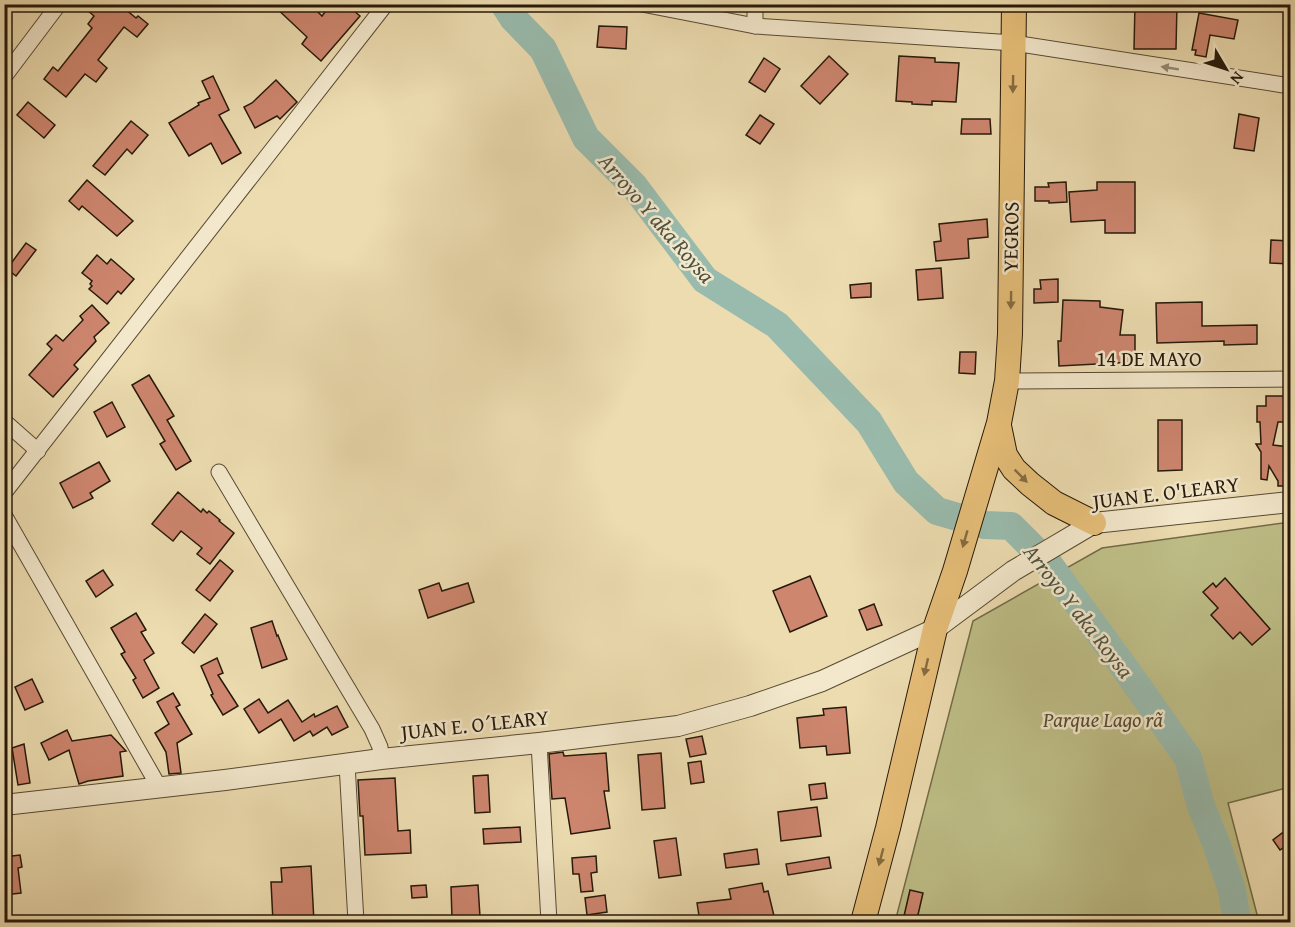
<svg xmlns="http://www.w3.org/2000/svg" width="1295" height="927" font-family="'Gentium Book Plus',serif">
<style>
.green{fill:#bebe87;stroke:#726c48;stroke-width:1.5}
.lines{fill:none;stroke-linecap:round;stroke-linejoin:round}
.river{stroke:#99bbad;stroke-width:28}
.building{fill:#ce866f;stroke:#261909;stroke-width:1.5}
.minor-casing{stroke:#584a33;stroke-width:17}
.tertiary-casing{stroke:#584a33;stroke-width:22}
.primary-casing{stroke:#261909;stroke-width:26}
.minor{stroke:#f3e8cc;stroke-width:15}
.tertiary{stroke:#f3e8cc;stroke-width:20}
.primary{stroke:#e6be78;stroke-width:24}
.oneway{fill:#978b74}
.oneway2{fill:#866c40}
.labels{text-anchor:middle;stroke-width:5;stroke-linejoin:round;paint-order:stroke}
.street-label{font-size:21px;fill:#261909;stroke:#f3e8cc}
.park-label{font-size:21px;font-style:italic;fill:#544b2f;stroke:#f3e8cc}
.water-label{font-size:22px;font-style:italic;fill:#4e5242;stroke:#f3e8cc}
</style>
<rect width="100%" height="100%" fill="#ecdcb0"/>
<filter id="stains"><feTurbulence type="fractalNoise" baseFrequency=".00333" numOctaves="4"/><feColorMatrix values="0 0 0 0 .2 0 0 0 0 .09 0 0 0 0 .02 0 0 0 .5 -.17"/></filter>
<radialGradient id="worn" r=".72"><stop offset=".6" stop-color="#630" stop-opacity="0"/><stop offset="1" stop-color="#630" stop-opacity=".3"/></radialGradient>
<!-- green -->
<path class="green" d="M1290,522V787L1228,803L1259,922H895L973,621L1102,548Z"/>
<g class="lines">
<!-- river -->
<path class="river" d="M504,4L513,18L543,49L586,138L634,186L705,280L777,325L869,422L906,482L937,511L985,525L1011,526L1048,563L1129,674L1188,758L1201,806L1216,843L1232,890L1237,922"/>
</g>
<!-- building -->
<g class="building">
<path d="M80,4H119L136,18L138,16L148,24L137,37L124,27L98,60L107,68L96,82L85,74L66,97L44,79L53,67L58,71L92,28L88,24L94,16Z"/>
<path d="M272,4H310L322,16L331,4H346L360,16L321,61L302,44L307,37Z"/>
<path d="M1135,4H1177L1176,49H1134Z"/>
<path d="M1199,13L1238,20L1234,39L1210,35L1206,57L1195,55L1196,50H1192Z"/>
<path d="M599,26L627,27L626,49L597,47Z"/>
<path d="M829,56L848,74L820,104L801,86Z"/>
<path d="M899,56L935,58V62L959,63L956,102L932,101V105L912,104V102L896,101Z"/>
<path d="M764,58L780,69L765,92L749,82Z"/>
<path d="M213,76L229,110L219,115L241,153L222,164L211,143L189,156L169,123L199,105L198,103L210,98L202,81Z"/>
<path d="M276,80L297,102L280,119L277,116L255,128L244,107L252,103Z"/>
<path d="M28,102L55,125L44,138L17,115Z"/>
<path d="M1239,114L1259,118L1254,151L1234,148Z"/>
<path d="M760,115L774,124L760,144L746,135Z"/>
<path d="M962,119H990L991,134H961Z"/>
<path d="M131,121L148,135L132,154L127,149L105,175L93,166Z"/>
<path d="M87,180L133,221L117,236L82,206L79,210L69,201Z"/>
<path d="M1066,182L1067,202L1049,203V201H1035V187H1049L1048,183Z"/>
<path d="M1097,182H1135V233H1105V220L1071,222L1069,192L1097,190Z"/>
<path d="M987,219L988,237L968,239L969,258L936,261L934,242L941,241L939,224Z"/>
<path d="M1271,240L1290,241V264L1270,263Z"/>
<path d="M26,243L36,250L16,276L7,269Z"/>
<path d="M97,255L107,264L111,259L134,279L121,294L118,291L107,304L89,289L92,286L90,284L92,281L82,273Z"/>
<path d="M941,268L943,298L918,300L916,270Z"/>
<path d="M1058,279V302L1034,303V289H1041L1040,280Z"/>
<path d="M871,283V297L851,298L850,285Z"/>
<path d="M1063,300L1100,301V307L1123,310L1120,335H1135V362L1059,366L1058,341H1061Z"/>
<path d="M1202,302V326L1257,325V344L1224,345V341L1157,343L1156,303Z"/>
<path d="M92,305L109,323L94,337L96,341L74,365L78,369L53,397L29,375L52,349L47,344L56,335L63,341L83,320L80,316Z"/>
<path d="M960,352H976L975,374L959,373Z"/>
<path d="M149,375L174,416L167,420L191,461L176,470L160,444L165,441L132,385Z"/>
<path d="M1266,396H1290V412H1286V422H1278L1273,445L1290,447V486H1278V481L1269,466L1267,480L1261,479V452L1256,444H1261L1260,422H1257V406H1266Z"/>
<path d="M112,402L125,427L107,437L94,412Z"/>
<path d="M1158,420H1182V470L1158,471Z"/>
<path d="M99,462L110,481L90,493L93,498L73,508L60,483Z"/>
<path d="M178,492L201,512L203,509L207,513L209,511L220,520L219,521L234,533L210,564L197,554L202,548L181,531L173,541L152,524Z"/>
<path d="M220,560L233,571L210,601L196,590Z"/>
<path d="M103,570L113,585L96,597L86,581Z"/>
<path d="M810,576L827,616L790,632L773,591Z"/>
<path d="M1225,578L1270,629L1252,645L1240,632L1233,639L1211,615L1218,608L1203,592L1213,583L1216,587Z"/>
<path d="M439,583L442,591L468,583L474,602L428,618L419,590Z"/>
<path d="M874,604L882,625L867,630L859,610Z"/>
<path d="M136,613L146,630L141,632L154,653L144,660L159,688L143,698L133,680L136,678L121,654L125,652L111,628Z"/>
<path d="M205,614L217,624L194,653L182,643Z"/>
<path d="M272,621L277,636L278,635L287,659L262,668L251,628Z"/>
<path d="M217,658L223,673L218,675L238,706L223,715L211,695L213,694L201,666Z"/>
<path d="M32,679L43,702L25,710L15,687Z"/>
<path d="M173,693L180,705L176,707L192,734L177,743L181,773L169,774L166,752L155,733L169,724L157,702Z"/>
<path d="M259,699L268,713L288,700L302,722L314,714L315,717L337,706L348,727L332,735L327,727L313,736L310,731L294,741L281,719L259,733L244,709Z"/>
<path d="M846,707L850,753L827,755L826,746L800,748L797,718L824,715L823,709Z"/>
<path d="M67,730L72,741L111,735L126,751L120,752L123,776L88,781L79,784L69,750L49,760L41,743Z"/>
<path d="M702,736L706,754L690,757L686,739Z"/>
<path d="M24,744L30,783L18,785L12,748Z"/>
<path d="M563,752L564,756L606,753L609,791H604L610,828L571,834L565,798L552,799L549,754Z"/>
<path d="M661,753L665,808L642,810L638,755Z"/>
<path d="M701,761L704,782L691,784L688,763Z"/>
<path d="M488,775L490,812L475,813L473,776Z"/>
<path d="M395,778L398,831L410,830L411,853L365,855L363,816H360L358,780Z"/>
<path d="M825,783L827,798L811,800L809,785Z"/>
<path d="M817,807L821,836L781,841L778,812Z"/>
<path d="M520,827L521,842L484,844L483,829Z"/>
<path d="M1290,827V843L1280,850L1273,840Z"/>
<path d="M676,838L681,875L659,878L654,841Z"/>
<path d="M757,849L759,864L726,868L724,854Z"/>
<path d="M20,855L22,867L18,868L21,893L4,895V857Z"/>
<path d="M596,856L597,872L591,873L593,891L581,892L579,874H573L572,858Z"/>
<path d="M829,857L831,868L788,875L786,864Z"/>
<path d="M311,866L314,922H273L271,882H282L281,868Z"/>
<path d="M762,883L764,892L768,891L774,916L746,922H736L734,916L700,922L697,903L731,899L729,889Z"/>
<path d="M426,885L427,897L412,898L411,886Z"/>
<path d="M478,885L480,917L452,919L451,887Z"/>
<path d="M910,890L923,893L917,919L904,916Z"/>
<path d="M605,895L607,912L587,915L585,898Z"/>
</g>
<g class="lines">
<!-- minor casing -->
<g class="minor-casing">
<g id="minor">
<path d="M642,4L755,26L1014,43L1290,86"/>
<path d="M755,4V26"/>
<path d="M4,77L59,4"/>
<path d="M1007,381L1290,379"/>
<path d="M4,421L38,451"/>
<path d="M219,472L372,729L380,747L381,759"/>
<path d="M4,493L386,4"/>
<path d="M4,515L159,787"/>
<path d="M539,743L549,922"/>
<path d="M347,764L356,922"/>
</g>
</g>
<!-- tertiary casing -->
<g class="tertiary-casing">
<path id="tertiary" d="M4,805L225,780L381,759L539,743L678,726L750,706L822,681L935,629L1013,571L1094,523L1290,502"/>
</g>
<!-- primary casing -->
<g class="primary-casing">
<g id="primary">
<path d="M999,426L1005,455L1014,469L1030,484L1054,503L1094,523"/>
<path d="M863,922L888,828L935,629L955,571L999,423L1007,381L1010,334L1014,4"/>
</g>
</g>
<!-- minor -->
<use href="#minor" class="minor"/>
<!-- tertiary -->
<use href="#tertiary" class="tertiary"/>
<!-- primary -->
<use href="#primary" class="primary"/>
</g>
<!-- one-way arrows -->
<defs><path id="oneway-solid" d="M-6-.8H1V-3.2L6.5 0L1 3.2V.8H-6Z" transform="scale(1.5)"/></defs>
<use class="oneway" href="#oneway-solid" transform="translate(1170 68) rotate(-171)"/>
<g class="oneway2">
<use href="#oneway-solid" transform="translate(1013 84) rotate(91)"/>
<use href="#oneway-solid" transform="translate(1011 300) rotate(91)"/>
<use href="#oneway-solid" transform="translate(1021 476) rotate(45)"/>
<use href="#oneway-solid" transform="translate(965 539) rotate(106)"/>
<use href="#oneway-solid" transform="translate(926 667) rotate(103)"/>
<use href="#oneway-solid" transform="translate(881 857) rotate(105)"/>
</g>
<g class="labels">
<!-- street labels -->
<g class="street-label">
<text transform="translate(1011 237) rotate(-89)" y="7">YEGROS</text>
<text x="1149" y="366">14 DE MAYO</text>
<text transform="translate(1166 493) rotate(-7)" y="7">JUAN E. O'LEARY</text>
<text transform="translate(475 725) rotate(-6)" y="7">JUAN E. O´LEARY</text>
</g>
<!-- park labels -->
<g class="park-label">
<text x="1103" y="727">Parque Lago rã</text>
</g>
<!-- water labels -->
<g class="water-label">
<text transform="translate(657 218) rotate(49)" y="8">Arroyo Y aka Roysa</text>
<text transform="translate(1079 611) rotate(52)" y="8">Arroyo Y aka Roysa</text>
</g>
</g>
<!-- margin -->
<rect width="1295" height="927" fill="none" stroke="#ecdcb0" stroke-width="24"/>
<rect x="6" y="6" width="1283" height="915" fill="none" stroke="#261909" stroke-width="3"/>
<rect x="12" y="12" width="1271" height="903" fill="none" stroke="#261909" stroke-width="1.5"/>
<!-- north arrow -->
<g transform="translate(1226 69) rotate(129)" stroke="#f3e8cc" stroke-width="4.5" paint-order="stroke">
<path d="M0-4.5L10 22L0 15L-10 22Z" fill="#261909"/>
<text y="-9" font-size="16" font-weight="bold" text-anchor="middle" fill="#261909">N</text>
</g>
<rect width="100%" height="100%" filter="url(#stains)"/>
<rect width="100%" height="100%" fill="url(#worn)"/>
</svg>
